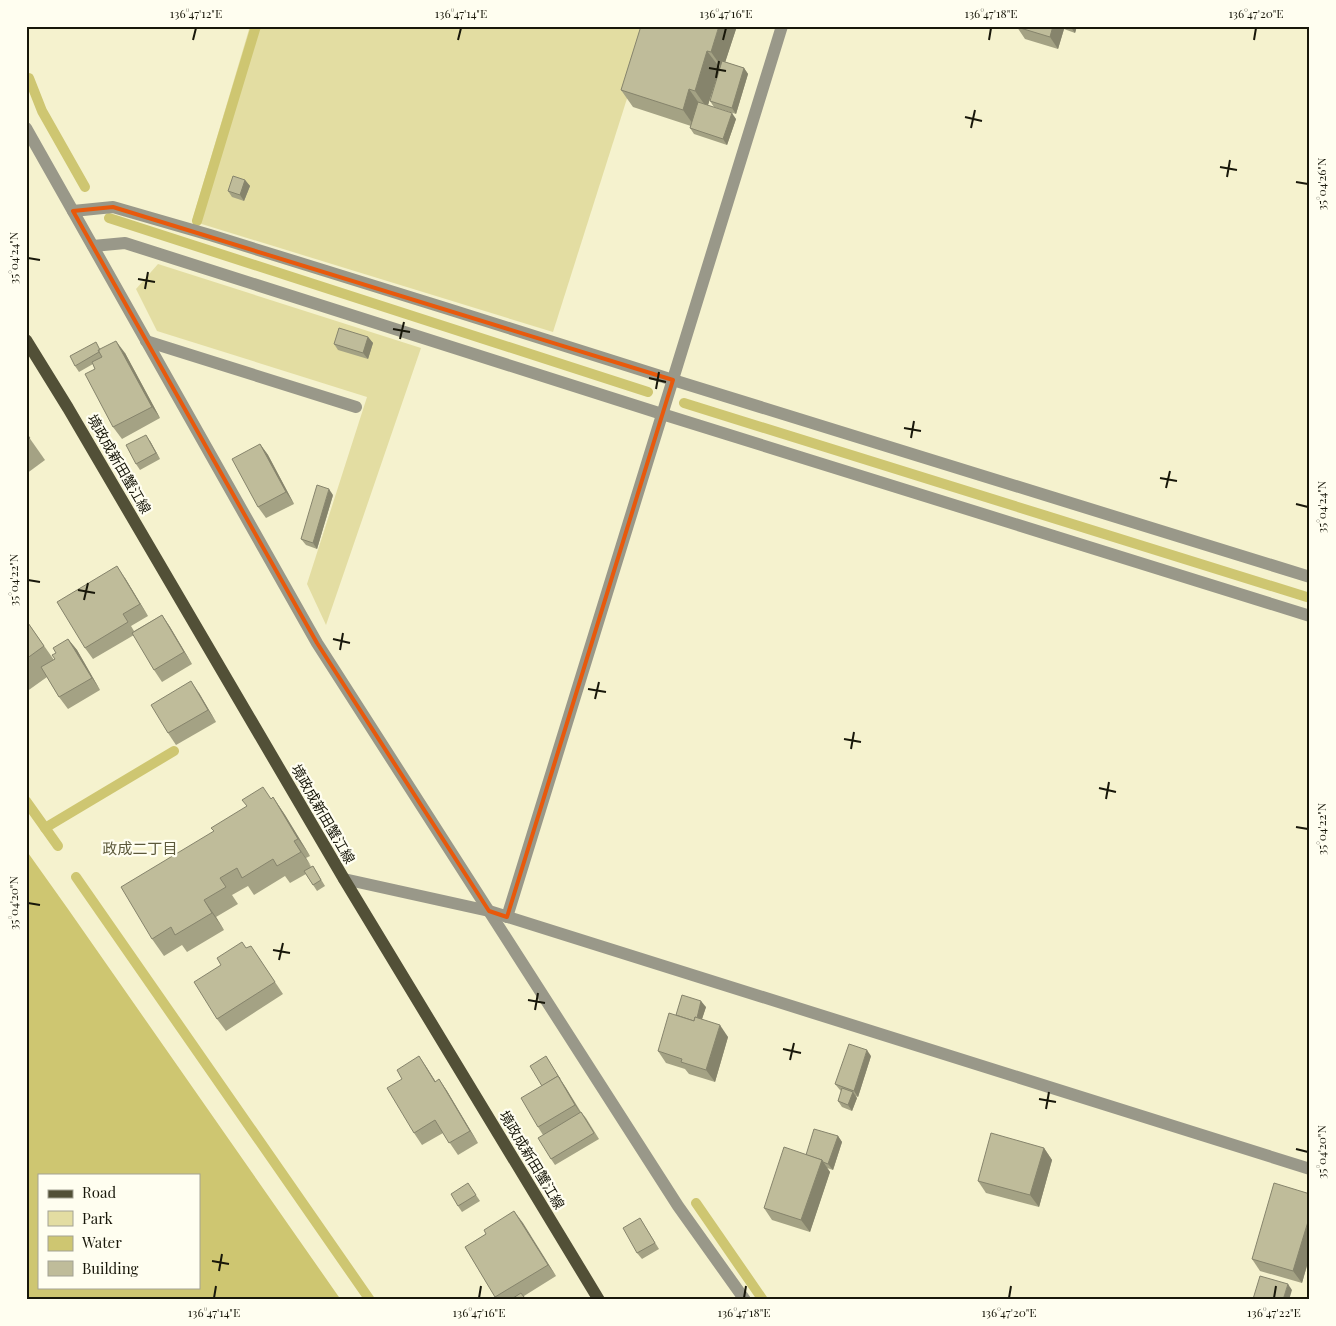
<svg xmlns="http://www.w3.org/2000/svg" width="1336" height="1326" font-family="'Playfair Display','Noto Sans JP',serif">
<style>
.green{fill:#e3dda2}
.water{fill:#cec671;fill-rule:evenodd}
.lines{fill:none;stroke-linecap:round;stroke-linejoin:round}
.stream{stroke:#cec671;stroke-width:10}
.minor{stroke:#999889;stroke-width:12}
.major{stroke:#525037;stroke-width:12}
.wall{fill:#a4a284}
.shaded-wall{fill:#86846c}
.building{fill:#bfbc9a;stroke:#86846c}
.marked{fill:none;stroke:#e8590c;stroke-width:4;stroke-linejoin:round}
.ticks{fill:none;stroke:#18170a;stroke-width:2}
.labels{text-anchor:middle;stroke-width:4.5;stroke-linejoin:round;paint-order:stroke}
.street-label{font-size:14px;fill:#18170a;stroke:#fffef0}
.neighbourhood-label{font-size:15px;fill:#5c593b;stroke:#fffef0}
.neatline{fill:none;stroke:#18170a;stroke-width:2}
.ticks-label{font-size:12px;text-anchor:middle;fill:#18170a}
</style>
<rect width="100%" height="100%" fill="#f5f2ce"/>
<!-- green -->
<g class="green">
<path d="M250,26H650L553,332L192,221Z"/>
<path d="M158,264L421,348L326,625L307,584L367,397L157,331L136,289Z"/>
</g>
<!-- water -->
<path class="water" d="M26,850L68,909L341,1300H26ZM39,1175H199V1287H39Z"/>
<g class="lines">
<!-- stream -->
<g class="stream">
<path d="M29,78L42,111L85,187"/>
<path d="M109,218L648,392"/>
<path d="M197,221L256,26"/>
<path d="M684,403L1310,598"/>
<path d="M26,801L58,846"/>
<path d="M45,828L174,751"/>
<path d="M76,877L370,1300"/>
<path d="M696,1203L763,1300"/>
</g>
<!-- minor -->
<g class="minor">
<path d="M26,128L317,643L678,1206L745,1300"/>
<path d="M73,211L113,207L210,235L445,308L673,380L1310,577"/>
<path d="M93,246L125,243L662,414L1310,616"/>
<path d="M146,341L356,407"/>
<path d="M344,879L489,911L1310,1169"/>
<path d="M507,917L782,26"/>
</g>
<!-- major -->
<path class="major" d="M26,340L68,408L344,879L599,1300"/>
</g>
<!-- wall -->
<g class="wall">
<path d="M737,26L725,62L744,68L748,74L736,114L714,107L710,101L720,68L708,105L736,119L727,145L694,134L690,128L691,126L633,107L621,90Z"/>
<path d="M1017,26H1077L1075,33L1064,29L1058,49L1025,39L1017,27Z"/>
<path d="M245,180L250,186L244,201L232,197L228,191Z"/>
<path d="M368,337L373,343L368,359L338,350L334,344Z"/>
<path d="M101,349L125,353L160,418L122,439L113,427L95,369L93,364L79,372L75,366Z"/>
<path d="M26,433L45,460L26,474Z"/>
<path d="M150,441L160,459L140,470L136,464Z"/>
<path d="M260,444L268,455L294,504L266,518L258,507Z"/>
<path d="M333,495L317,549L306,545L301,539Z"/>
<path d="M125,578L148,616L131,626L134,631L162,615L170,627L192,664L162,682L154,670L134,635L93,659L85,648Z"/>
<path d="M26,620L54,660L55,659L56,653L68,639L77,650L100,690L68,709L59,697L47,677L26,692Z"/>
<path d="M199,693L216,722L176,745L168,733Z"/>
<path d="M273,797L285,815L310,856L306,858L311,867L313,866L325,886L317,891L306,874L290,883L285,876L254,895L248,886L232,895L238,904L216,917L224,930L187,952L182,945L164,956L152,939Z"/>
<path d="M247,948L259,958L283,994L226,1031L217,1019Z"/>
<path d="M706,1007L702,1019L728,1037L715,1082L689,1074L685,1069L666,1063L658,1051L676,1015Z"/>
<path d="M419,1056L436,1082L439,1079L447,1091L478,1143L458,1155L443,1133L422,1145L414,1133L402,1079Z"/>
<path d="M546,1056L581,1112L586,1118L599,1139L555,1165L551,1159L543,1135L538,1127L542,1086Z"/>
<path d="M871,1056L858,1097L855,1096L857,1098L852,1111L842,1107L838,1101L841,1091L840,1090L835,1084Z"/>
<path d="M838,1136L842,1142L833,1170L827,1168L830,1172L810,1232L772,1220L764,1208L806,1155Z"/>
<path d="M1044,1148L1052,1160L1039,1207L986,1193L978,1181Z"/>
<path d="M468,1183L480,1201L462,1212L458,1206Z"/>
<path d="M1310,1194V1255L1302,1283L1260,1271L1252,1259Z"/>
<path d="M514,1211L556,1276L524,1296L526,1300H497L465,1247L486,1234Z"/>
<path d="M640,1218L659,1249L642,1259L637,1253Z"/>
</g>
<!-- shaded-wall -->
<g class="shaded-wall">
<path d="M719,26H737L723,69L711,52Z"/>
<path d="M1053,26H1063L1064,29L1058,49L1050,37Z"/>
<path d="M1070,26H1077L1075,33Z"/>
<path d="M707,51L720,68L707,108L695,91Z"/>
<path d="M744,68L748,74L736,114L732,108Z"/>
<path d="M689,89L701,106L695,127L683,110Z"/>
<path d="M732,113L736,119L727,145L723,139Z"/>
<path d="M245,180L250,186L244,201L240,195Z"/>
<path d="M368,337L373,343L368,359L363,353Z"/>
<path d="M116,341L125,353L160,418L152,407Z"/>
<path d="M146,435L150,441L160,459L156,453Z"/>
<path d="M260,444L268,455L294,504L286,492Z"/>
<path d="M329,489L333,495L317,549L313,543Z"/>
<path d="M117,566L125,578L148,616L140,604Z"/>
<path d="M162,615L170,627L192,664L184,652Z"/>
<path d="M68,639L77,650L100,690L92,678Z"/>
<path d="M191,681L199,693L216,722L208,710Z"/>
<path d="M273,797L285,815L310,856L298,839Z"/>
<path d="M294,841L306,858L313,869L301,852Z"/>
<path d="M204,900L216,917L224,930L212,913Z"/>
<path d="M701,1001L706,1007L699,1028L695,1022Z"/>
<path d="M720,1025L728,1037L715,1082L706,1070Z"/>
<path d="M867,1050L871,1056L858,1097L854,1091Z"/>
<path d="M419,1056L427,1068L443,1094L435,1082Z"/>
<path d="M558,1076L566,1088L583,1117L575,1105Z"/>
<path d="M439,1079L447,1091L478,1143L470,1131Z"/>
<path d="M853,1092L857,1098L852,1111L848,1105Z"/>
<path d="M838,1136L842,1142L833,1170L828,1164Z"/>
<path d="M1044,1148L1052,1160L1039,1207L1030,1195Z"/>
<path d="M822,1160L830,1172L810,1232L801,1220Z"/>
<path d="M514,1211L523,1223L556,1276L548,1265Z"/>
<path d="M1310,1215V1255L1302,1283L1293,1271Z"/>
<path d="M1288,1284L1292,1290L1289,1300H1283Z"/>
</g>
<!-- building -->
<g class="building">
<path d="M641,26H719L711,52L707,51L695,91L689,89L683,110L621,90Z"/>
<path d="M1017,26H1053L1050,37L1017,27Z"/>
<path d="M722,61L744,68L732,108L710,101Z"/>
<path d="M698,102L732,113L723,139L690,128Z"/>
<path d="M233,176L245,180L240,195L228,191Z"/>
<path d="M339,328L368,337L363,353L334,344Z"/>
<path d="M116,341L152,407L113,427L85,374L95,369L92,362L102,357L98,350Z"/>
<path d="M96,342L100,350H98L99,352L75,366L70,356Z"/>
<path d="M26,433L30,438L26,441Z"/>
<path d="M146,435L156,453L136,464L126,445Z"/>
<path d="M260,444L286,492L258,507L232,459Z"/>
<path d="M317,485L329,489L313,543L301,539Z"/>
<path d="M117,566L140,604L123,614L128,622L85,648L57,602Z"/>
<path d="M162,615L184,652L154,670L132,633Z"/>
<path d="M26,620L44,646L26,659Z"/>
<path d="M68,639L92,678L59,697L41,667L55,659L52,655L56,653L53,648Z"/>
<path d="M191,681L208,710L168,733L151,705Z"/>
<path d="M263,787L271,799L273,797L298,839L294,841L301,852L277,866L273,859L242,878L237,868L220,878L226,887L204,900L212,913L175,935L171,927L152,939L121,887L214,831L211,828L247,806L242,800Z"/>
<path d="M313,866L321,880L313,885L304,871Z"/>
<path d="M242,942L246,948L251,946L275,982L217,1019L194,982L221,965L217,958Z"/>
<path d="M682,995L701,1001L697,1018L695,1017L694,1021L676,1015Z"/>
<path d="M669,1013L694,1021L695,1017L720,1025L706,1070L681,1062L682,1059L658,1051Z"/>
<path d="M849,1044L867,1050L854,1091L835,1084Z"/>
<path d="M419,1056L435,1082L439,1079L470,1131L449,1143L435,1120L414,1133L387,1088L402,1079L397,1070Z"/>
<path d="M546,1056L560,1079L558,1076L542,1086L530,1066Z"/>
<path d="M558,1076L575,1105L538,1127L521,1098Z"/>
<path d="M842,1088L853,1092L848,1105L838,1101Z"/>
<path d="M581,1112L594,1133L551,1159L538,1138Z"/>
<path d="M814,1129L838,1136L828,1164L823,1162L822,1160L806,1155Z"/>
<path d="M991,1133L1044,1148L1030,1195L978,1181Z"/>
<path d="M784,1147L822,1160L801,1220L764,1208Z"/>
<path d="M468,1183L476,1195L458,1206L451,1194Z"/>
<path d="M1274,1183L1310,1194V1215L1293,1271L1252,1259Z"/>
<path d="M514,1211L548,1265L495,1297L465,1247L486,1234L484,1230Z"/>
<path d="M640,1218L655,1243L637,1253L623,1228Z"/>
<path d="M1260,1276L1288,1284L1283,1300L1253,1299Z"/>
<path d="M521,1293L526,1300H510Z"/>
</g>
<!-- marked area -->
<path class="marked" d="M113,207L673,380L507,917L489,911L317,643L73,211Z"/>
<!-- ticks -->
<path class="ticks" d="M193,40L196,28M458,40L461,28M723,40L726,28M989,40L991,28M1254,40L1256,28M709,68L726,71M716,78L719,61M965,117L982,121M971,128L975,110M1220,167L1237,170M1227,177L1230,160M1296,182L1308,184M28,258L40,260M138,279L155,282M145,289L148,272M393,329L410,332M400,339L404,322M649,378L666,382M656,389L659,372M904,428L921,431M911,438L914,421M1160,478L1177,481M1166,488L1170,471M1296,504L1308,507M28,580L40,582M78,590L95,593M84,600L88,583M333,639L350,643M340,650L343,633M588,689L606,692M595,699L599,682M844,739L861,742M851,749L854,732M1099,788L1116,792M1106,799L1109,782M1296,827L1308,829M28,903L40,905M273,950L290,953M279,960L283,943M528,1000L545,1003M535,1010L538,993M783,1049L801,1053M790,1060L794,1043M1039,1099L1056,1102M1046,1109L1049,1092M1296,1149L1308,1152M212,1261L229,1264M219,1271L222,1254M214,1298L216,1286M479,1298L481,1286M744,1298L746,1286M1009,1298L1011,1286M1274,1298L1276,1286"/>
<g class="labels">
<!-- street labels -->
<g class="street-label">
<text transform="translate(119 464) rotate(60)" y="5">境政成新田蟹江線</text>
<text transform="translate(323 814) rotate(60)" y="5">境政成新田蟹江線</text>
<text transform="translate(532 1160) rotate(59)" y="5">境政成新田蟹江線</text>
</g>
<!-- neighbourhood labels -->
<g class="neighbourhood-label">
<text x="140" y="854">政成二丁目</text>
</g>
</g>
<!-- border -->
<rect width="1336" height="1326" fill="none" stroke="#fffef0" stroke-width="55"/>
<!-- legend -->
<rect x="38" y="1174" width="162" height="115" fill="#fffef0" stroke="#a3a294"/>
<rect x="48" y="1190" width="25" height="8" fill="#525037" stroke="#a3a294"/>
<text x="82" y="1198" font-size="15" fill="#18170a">Road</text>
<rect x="48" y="1211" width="25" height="15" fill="#e3dda2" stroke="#a3a294"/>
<text x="82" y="1224" font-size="15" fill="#18170a">Park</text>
<rect x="48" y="1236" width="25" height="15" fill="#cec671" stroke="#a3a294"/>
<text x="82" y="1248" font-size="15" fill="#18170a">Water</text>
<rect x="48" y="1261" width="25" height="15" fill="#bfbc9a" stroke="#a3a294"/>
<text x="82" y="1274" font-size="15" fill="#18170a">Building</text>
<rect x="28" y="28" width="1280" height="1270" class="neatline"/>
<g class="ticks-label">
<text x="196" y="18">136°47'12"E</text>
<text x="461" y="18">136°47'14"E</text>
<text x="726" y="18">136°47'16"E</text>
<text x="991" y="18">136°47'18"E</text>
<text x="1256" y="18">136°47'20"E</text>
<text transform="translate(1322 184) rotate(-90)" y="4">35°04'26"N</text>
<text transform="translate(14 258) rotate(-90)" y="4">35°04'24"N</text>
<text transform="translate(1322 507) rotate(-90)" y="4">35°04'24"N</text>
<text transform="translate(14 580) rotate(-90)" y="4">35°04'22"N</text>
<text transform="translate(1322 829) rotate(-90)" y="4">35°04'22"N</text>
<text transform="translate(14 903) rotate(-90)" y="4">35°04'20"N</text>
<text transform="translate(1322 1152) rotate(-90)" y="4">35°04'20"N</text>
<text x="214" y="1317">136°47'14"E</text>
<text x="479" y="1317">136°47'16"E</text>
<text x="744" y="1317">136°47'18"E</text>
<text x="1009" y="1317">136°47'20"E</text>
<text x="1274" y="1317">136°47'22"E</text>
</g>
</svg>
